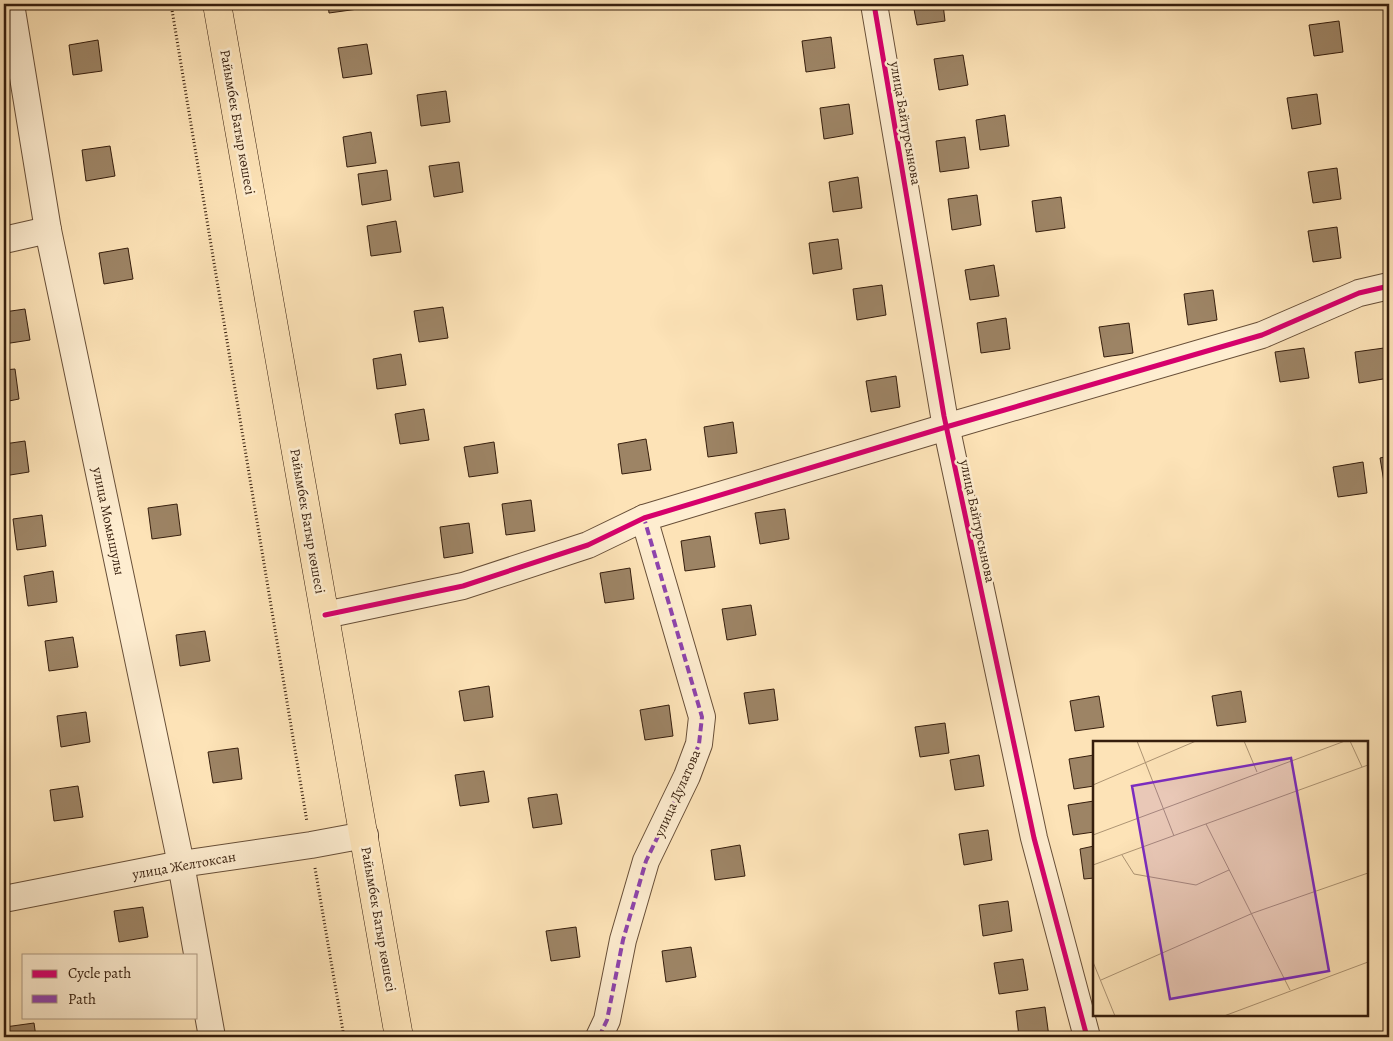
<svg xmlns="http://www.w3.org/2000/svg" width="1393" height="1041" font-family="Alegreya,serif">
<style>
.building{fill:#9d8465;stroke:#361e0d}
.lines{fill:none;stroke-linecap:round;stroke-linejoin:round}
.minor-casing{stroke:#684f38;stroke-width:28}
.major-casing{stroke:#361e0d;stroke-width:29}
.path{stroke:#361e0d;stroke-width:3;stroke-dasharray:1 2.5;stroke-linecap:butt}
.minor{stroke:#feedd0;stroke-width:26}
.major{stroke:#fde3b7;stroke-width:28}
.quiet{stroke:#8e44ad;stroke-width:4;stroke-dasharray:8 4;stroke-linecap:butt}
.cycleway-casing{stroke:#feedd0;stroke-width:8}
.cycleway{stroke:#d6006c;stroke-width:5}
.labels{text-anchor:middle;stroke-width:5;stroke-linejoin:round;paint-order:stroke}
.street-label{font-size:14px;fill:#361e0d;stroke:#feedd0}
.inset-road{fill:none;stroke:#ad9473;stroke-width:1}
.view{fill:#7b2cbf;fill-opacity:0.15;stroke:#7b2cbf;stroke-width:2.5}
.inset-edge{fill:none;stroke:#361e0d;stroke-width:2.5}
</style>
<rect width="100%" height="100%" fill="#fde3b7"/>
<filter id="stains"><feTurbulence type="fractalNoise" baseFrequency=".004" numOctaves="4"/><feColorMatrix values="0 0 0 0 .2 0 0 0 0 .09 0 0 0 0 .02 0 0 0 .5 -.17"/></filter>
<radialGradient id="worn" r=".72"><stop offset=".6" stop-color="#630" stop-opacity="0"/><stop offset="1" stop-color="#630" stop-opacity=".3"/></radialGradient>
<!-- building -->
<g class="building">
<path d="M328,4H357L358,9L329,13Z"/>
<path d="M913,4H943L945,21L917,25Z"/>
<path d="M1339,21L1343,52L1314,56L1309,25Z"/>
<path d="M831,37L835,68L806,72L802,41Z"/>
<path d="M98,40L102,71L73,75L69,45Z"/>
<path d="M367,44L372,74L343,78L338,48Z"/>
<path d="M963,55L968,85L939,90L934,59Z"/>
<path d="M446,91L450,122L421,126L417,95Z"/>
<path d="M1317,94L1321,124L1292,129L1287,98Z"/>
<path d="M849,104L853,134L824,139L820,108Z"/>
<path d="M1005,115L1009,146L980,150L976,120Z"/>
<path d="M371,132L376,163L347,167L343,137Z"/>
<path d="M965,137L969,168L940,172L936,141Z"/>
<path d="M110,146L115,176L86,181L82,150Z"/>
<path d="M459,162L463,192L434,197L429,166Z"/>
<path d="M1337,168L1341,199L1313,203L1308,172Z"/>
<path d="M387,170L391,200L362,205L358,174Z"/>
<path d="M858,177L862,208L833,212L829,182Z"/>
<path d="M977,195L981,225L952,230L948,199Z"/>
<path d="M1061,197L1065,228L1036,232L1032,201Z"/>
<path d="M396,221L401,252L371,256L367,226Z"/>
<path d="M1337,227L1341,258L1313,262L1308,231Z"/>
<path d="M838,239L842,269L813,274L809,243Z"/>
<path d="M128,248L133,279L104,284L99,253Z"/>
<path d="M994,265L999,296L970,300L965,270Z"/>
<path d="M882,285L886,315L857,320L853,289Z"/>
<path d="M1213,290L1217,320L1188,325L1184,294Z"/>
<path d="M443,307L448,338L419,342L414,311Z"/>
<path d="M25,309L30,340L4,344V312Z"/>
<path d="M1006,318L1010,349L981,353L977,323Z"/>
<path d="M1129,323L1133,353L1104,357L1099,327Z"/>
<path d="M1304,348L1309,378L1280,382L1275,352Z"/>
<path d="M1384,348L1389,378L1359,383L1355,352Z"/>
<path d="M401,354L406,385L377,389L373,359Z"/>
<path d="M15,369L19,399L4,402V370Z"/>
<path d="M896,376L900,407L871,412L866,381Z"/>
<path d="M424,409L429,440L400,444L395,414Z"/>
<path d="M733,422L737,453L708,457L704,427Z"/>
<path d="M646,439L651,470L622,474L618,444Z"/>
<path d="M25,441L29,472L4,476V444Z"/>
<path d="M494,442L498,473L469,477L464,447Z"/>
<path d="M1389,456V487L1385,488L1380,458Z"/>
<path d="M1363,462L1367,493L1338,497L1333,467Z"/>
<path d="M531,500L535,531L506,535L502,504Z"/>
<path d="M177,504L181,535L152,539L148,508Z"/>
<path d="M785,509L789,539L760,544L755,513Z"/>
<path d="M42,515L46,546L17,550L13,519Z"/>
<path d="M469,523L473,553L444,558L440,527Z"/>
<path d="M710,536L715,567L685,571L681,541Z"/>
<path d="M630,568L634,599L605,603L600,573Z"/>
<path d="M53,571L57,602L28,606L24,576Z"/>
<path d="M751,605L756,635L727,640L722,609Z"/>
<path d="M205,631L210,661L180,666L176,635Z"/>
<path d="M73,637L78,667L49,671L45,641Z"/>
<path d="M489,686L493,717L464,721L459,691Z"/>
<path d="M774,689L778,720L749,724L744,693Z"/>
<path d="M1241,691L1246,722L1217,726L1212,696Z"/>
<path d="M1099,696L1104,727L1075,731L1070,701Z"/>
<path d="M669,705L673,736L645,740L640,710Z"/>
<path d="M86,712L90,742L61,747L57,716Z"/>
<path d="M945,723L949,753L920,757L915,727Z"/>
<path d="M238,748L242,779L213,783L208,752Z"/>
<path d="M979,755L984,786L955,790L950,760Z"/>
<path d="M1094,755V786L1074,789L1069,759Z"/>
<path d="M484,771L489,802L460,806L455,775Z"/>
<path d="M78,786L83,817L54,821L50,790Z"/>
<path d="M557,794L562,824L533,828L528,798Z"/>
<path d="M1094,801V832L1073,835L1068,805Z"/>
<path d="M988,830L992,860L964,865L959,834Z"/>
<path d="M740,845L745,876L715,880L711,850Z"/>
<path d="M1094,846V878L1084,879L1080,849Z"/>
<path d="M1008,901L1012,931L983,936L979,905Z"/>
<path d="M143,907L148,937L119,942L114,911Z"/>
<path d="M576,927L580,957L551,961L546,931Z"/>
<path d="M691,947L696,977L666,982L662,951Z"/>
<path d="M1023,959L1028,990L999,994L994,963Z"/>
<path d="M1045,1007L1049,1037H1019L1016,1011Z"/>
<path d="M34,1023L36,1037H6L5,1027Z"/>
<path d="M518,1032L519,1037H489Z"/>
</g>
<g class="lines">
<!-- minor casing -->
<g class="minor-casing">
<g id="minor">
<path d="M11,4L48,230L181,864L212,1037"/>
<path d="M874,4L944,416L1034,838L1087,1037"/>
<path d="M4,240L48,230"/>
<path d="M325,615L463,586L588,545L644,518L946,427L1262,335L1359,293L1389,286"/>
<path d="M4,899L181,864L311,845L365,835"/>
<path d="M599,1037L607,1020L623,940L646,861L687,776L699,744L702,717L644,518"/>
</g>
</g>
<!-- major casing -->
<g class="major-casing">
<path id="major" d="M217,4L399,1037"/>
</g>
<!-- path -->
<g class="path">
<path d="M171,4L307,822"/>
<path d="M315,868L344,1037"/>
</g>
<!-- minor -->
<use href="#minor" class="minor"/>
<!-- major -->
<use href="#major" class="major"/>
<!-- quiet -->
<path class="quiet" d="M599,1037L607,1020L623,940L646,861L687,776L699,744L702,717L644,518"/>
<!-- cycleway casing -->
<g class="cycleway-casing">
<g id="cycleway">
<path d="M874,4L944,416L1034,838L1087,1037"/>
<path d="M325,615L463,586L588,545L644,518L946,427L1262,335L1359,293L1389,286"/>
</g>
</g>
<!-- cycleway -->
<use href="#cycleway" class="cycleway"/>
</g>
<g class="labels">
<!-- street labels -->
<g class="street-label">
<text transform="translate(238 122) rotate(80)" y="5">Райымбек Батыр көшесі</text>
<text transform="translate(906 123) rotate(80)" y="5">улица Байтурсынова</text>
<text transform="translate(109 521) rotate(78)" y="5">улица Момышулы</text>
<text transform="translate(308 521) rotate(80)" y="5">Райымбек Батыр көшесі</text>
<text transform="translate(978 521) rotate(78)" y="5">улица Байтурсынова</text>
<text transform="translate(677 793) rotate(-66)" y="5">улица Дулатова</text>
<text transform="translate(184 865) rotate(-10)" y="5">улица Желтоксан</text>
<text transform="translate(379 919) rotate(80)" y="5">Райымбек Батыр көшесі</text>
</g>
</g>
<!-- overview -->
<g transform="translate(1093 741)">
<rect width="275" height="275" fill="#fde3b7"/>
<path class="inset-road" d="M44,0L81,95M151,0L164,31M257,0L269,26M0,44L103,0M113,83L197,249M0,94L252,0M29,114L41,133L103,144L136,129M0,124L275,24M0,221L22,275M8,239L160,172L275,132M131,275L275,221"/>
<path class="view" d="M198,17L236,230L77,258L39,45Z"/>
<rect width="275" height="275" class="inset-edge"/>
</g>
<!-- margin -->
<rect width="1393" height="1041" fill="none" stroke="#fde3b7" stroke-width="20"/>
<rect x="5" y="5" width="1383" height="1031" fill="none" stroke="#361e0d" stroke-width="2.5"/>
<rect x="10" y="10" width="1373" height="1021" fill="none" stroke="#361e0d"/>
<!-- legend -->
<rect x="22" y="954" width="175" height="65" fill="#feedd0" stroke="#ae9a82"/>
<rect x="32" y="970" width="25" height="8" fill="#d6006c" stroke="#ae9a82"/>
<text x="68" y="978" font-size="15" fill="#361e0d">Cycle path</text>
<rect x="32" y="995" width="25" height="8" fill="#8e44ad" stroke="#ae9a82"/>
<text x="68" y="1004" font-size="15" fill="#361e0d">Path</text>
<rect width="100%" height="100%" filter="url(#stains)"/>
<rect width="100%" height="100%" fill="url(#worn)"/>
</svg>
